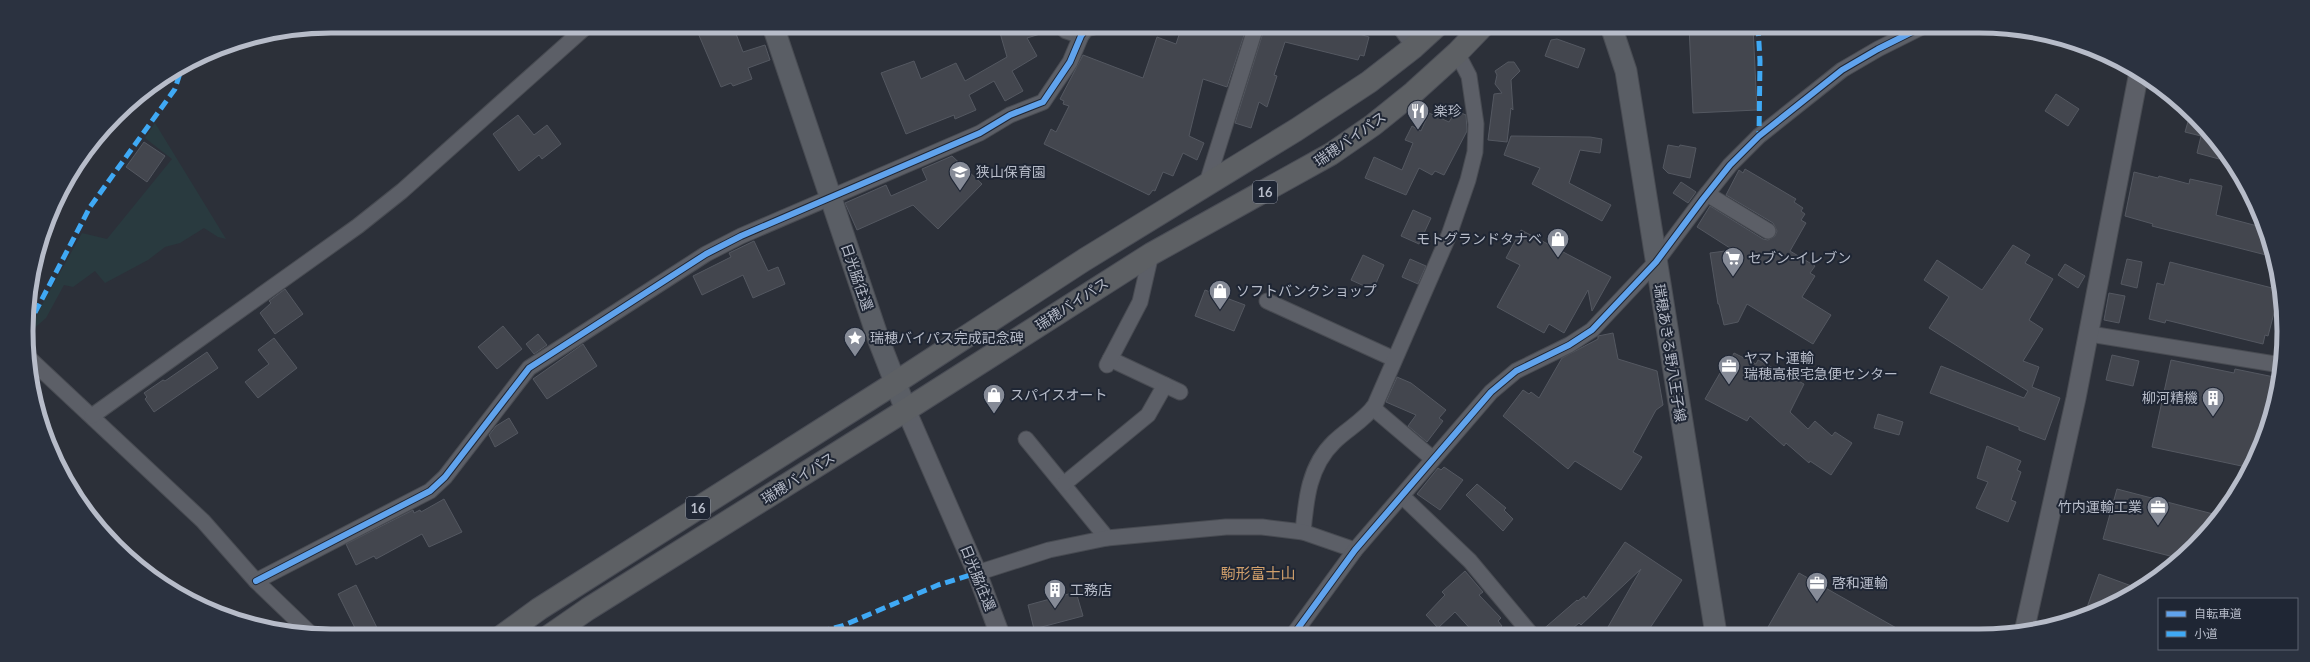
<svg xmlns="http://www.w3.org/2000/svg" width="2310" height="662" font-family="Lato,'Noto Sans JP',sans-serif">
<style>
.green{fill:#293a3f}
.building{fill:#43464e;stroke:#545861}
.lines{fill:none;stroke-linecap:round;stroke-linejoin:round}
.minor-casing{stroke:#484b52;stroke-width:17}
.tertiary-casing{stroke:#484b52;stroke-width:21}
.secondary-casing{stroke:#484b52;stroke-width:23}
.trunk-casing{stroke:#494c55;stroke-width:24}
.minor{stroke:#5c5f67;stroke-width:15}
.tertiary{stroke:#5c5f67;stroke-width:19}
.secondary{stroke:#5a5e65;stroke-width:21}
.trunk{stroke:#5d6064;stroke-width:22}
.quiet{stroke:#3fa9f5;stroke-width:5;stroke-dasharray:10 5;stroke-linecap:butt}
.cycleway-casing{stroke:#1f2634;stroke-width:8}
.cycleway{stroke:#60a3ed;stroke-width:6}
.labels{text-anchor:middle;stroke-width:4;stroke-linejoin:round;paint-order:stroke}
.shield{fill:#1f2634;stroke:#898f9c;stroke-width:1}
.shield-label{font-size:13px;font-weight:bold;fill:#b7bcc9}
.poi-label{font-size:14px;fill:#b7bcc9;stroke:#1f2634;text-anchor:start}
.street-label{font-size:14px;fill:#b7bcc9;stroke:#1f2634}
.neighbourhood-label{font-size:15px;fill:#d09f6b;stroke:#1f2634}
.rim{fill:none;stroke:#b7bcc9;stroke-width:5}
</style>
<rect width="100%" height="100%" fill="#2c3039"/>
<!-- green -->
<path class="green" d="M155,123L226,239L218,237L204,228L180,243L165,247L148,260L105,283L95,271L73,287L64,285L46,318L31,331L38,312L82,233L107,239L172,159L145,138Z"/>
<!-- building -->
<g class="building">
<path d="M695,26H733L743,52L765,45L770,60L748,68L752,79L733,86L731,83L721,87Z"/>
<path d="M998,26H1052L1053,30L1027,38L1037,56L1012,71L1023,91L1005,101L994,81L969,95L976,110L955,119L954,115L906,134L881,73L914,61L921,79L956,63L965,81L1007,57Z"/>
<path d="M1182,26H1247L1227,87L1203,79L1189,136L1204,143L1197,160L1183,153L1173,176L1163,172L1155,191L1153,190L1149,195L1044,144L1051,129L1056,132L1069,106L1063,104L1064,101L1060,99L1083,55L1143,78L1157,37L1176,44Z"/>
<path d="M1265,26H1333L1369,37L1364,56L1360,55L1358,60L1285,42L1274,75L1277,76L1267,107L1259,102L1251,128L1235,123Z"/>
<path d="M1689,26H1753L1757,110L1693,113Z"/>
<path d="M1557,39L1585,49L1578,68L1545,56L1551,40Z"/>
<path d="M1508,62H1514L1520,71L1511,80L1513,110L1511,108L1507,142L1488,140L1494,94L1502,93L1495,84L1497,75L1495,71Z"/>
<path d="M2056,94L2079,109L2068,126L2045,111Z"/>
<path d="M1456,111L1466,115L1467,131L1444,175L1435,171L1432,175L1419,168L1406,195L1365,178L1374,157L1402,170L1413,143L1405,140L1412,126L1421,131L1429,113L1449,122Z"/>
<path d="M518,115L534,135L547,125L561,144L542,159L539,155L519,171L493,134Z"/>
<path d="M2189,118H2197L2222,149L2219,159L2197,153L2201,136L2185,132Z"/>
<path d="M1511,136L1590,137L1602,139L1600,153L1580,150L1569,183L1611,205L1602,221L1532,184L1540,168L1504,155Z"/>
<path d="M144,142L165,156L147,182L126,167Z"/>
<path d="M1668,145L1679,147L1680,145L1696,148L1690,178L1668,173L1663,168Z"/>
<path d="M952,156L982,184L938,229L913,205L857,230L845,203L886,185L891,196L927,180L922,169Z"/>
<path d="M1745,169L1796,199L1794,202L1803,208L1801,211L1805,214L1801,220L1806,223L1790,251L1815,266L1810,273L1815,276L1802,297L1831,315L1813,344L1747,304L1738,322L1724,325L1719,304H1718L1710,253L1733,250L1697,227L1710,206L1763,239L1768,240L1775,236L1777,231L1773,223L1726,195L1739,170L1743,173Z"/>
<path d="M2134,172L2158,178L2159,176L2189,184L2190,179L2222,186L2216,215L2265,228L2274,257L2152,226L2153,224L2125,216Z"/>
<path d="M1681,182L1696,192L1688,203L1673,193Z"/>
<path d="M1413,210L1431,218L1419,244L1401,236Z"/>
<path d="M1521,230L1611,277L1592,311L1588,290L1564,333L1549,324L1544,333L1497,307L1520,265L1506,258Z"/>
<path d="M754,241L768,271L778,267L785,284L753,298L743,275L702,295L693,276L731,257L729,253Z"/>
<path d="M2013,245L2030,255L2025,263L2053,279L2029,320L2043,329L2023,361L2039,367L2032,387L2060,398L2045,440L2019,430V427L1930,393L1941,366L2024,398L2028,391L1929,328L1949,297L1924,280L1937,260L1982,290Z"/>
<path d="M1363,255L1384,265L1373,290L1351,280Z"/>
<path d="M1410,259L1426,266L1418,284L1402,277Z"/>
<path d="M2127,259L2142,262L2137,288L2121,284Z"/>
<path d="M2170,262L2280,290L2268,336L2265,335L2263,344L2166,320L2165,323L2149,319L2157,283L2164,285Z"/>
<path d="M2065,264L2085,276L2078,288L2058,275Z"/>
<path d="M285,289L303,314L275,334L260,313L271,303L269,301Z"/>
<path d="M1205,290L1245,305L1234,331L1195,316Z"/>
<path d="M2109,293L2125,296L2119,323L2104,320Z"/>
<path d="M503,326L522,349L497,369L478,347Z"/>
<path d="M1613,333L1618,359L1657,371L1663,405L1656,410L1633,452L1642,457L1621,490L1575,461L1568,469L1503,416L1523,390L1529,394L1531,392L1539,398L1562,358L1598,339V336Z"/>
<path d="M538,334L547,345L534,354L526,344Z"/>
<path d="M274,338L297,368L258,398L245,382L269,364L258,350Z"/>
<path d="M583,344L597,366L547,399L533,379Z"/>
<path d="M207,352L218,368L154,412L145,399L147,397L144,393L163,380L165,381Z"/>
<path d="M1734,353L1756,364L1758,360L1804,384L1790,412L1808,429L1815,421L1832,436L1835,432L1852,443L1831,475L1810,461L1809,463L1786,443L1784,446L1750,416L1747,421L1705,399L1720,373L1723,375Z"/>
<path d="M2112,355L2139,361L2133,386L2106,380Z"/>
<path d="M2171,360L2234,373L2235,369L2279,378L2278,390L2251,468L2152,447Z"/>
<path d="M1397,377L1411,383L1446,410L1439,418L1443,421L1427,442L1408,426L1416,415L1386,402Z"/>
<path d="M1878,414L1903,422L1899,435L1874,428Z"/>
<path d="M509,418L518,433L495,447L489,435L496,426Z"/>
<path d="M1987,446L2021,461L2017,470L2021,472L2011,500L2016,502L2008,522L1976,508L1988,482L1977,478Z"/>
<path d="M1444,467L1463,480L1440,510L1417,494L1438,468L1441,470Z"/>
<path d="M1477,484L1506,508L1504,510L1513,519L1503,531L1466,495Z"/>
<path d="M2117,489L2217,515L2194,547L2178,558L2103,539Z"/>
<path d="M444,499L462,532L429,547L422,534L376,559L374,556L356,565L346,544L413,510L414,513L420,510L421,512Z"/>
<path d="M1625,542L1682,580L1646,634H1604L1641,569L1581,625L1579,623L1566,634H1540V632L1577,600L1578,601L1584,596L1586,599Z"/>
<path d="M1465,571L1483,592L1479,595L1501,618L1498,621L1502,626L1494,634H1475L1455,612L1438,628L1426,615L1445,595L1442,592Z"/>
<path d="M1799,573L1907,634H1764Z"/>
<path d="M2099,574L2137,588L2114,605L2085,613Z"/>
<path d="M356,585L381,636H359L338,594Z"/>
<path d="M1076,592L1083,616L1034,629L1028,605Z"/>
</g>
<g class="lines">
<!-- minor casing -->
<g class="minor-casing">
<g id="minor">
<path d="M1061,26L1066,31L1081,36"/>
<path d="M1399,26L1414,47"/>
<path d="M1206,186L1256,26"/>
<path d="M1707,194L1768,231"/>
<path d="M1267,301L1394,359"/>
<path d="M2090,334L2281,365"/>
<path d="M1110,359L1180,392"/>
<path d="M31,360L203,521L256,581L311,634"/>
<path d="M1107,365L1140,302L1151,254"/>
<path d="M1373,408L1433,459"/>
<path d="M92,416L358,226L402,191L587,26"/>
<path d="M1026,439L1107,538"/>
<path d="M1064,484L1148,415L1165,385"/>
<path d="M1402,496L1470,561L1531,634"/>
<path d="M1303,532C1306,499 1309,466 1334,442C1347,429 1365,420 1375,405L1449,235L1468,180L1475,152L1476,124L1469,76L1457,53"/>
<path d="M977,573L1049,550L1107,538L1226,527H1262L1303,532L1355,550"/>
<path d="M256,581L430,491L445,477L529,368L706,254L741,236L980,133L1010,115L1043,102L1070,62L1081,36L1086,29L1097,26"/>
<path d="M1293,635L1355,550L1491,392L1516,371L1569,345L1592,330L1656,262L1703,199L1730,165L1759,136L1842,70L1878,49L1924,26"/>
</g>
</g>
<!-- tertiary casing -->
<g class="tertiary-casing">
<g id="tertiary">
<path d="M906,410L977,573L1000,635"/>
<path d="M2024,632L2076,398L2139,72"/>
</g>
</g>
<!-- secondary casing -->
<g class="secondary-casing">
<g id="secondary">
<path d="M773,26L879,341L906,410"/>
<path d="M1611,26L1626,71L1716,634"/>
</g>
</g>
<!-- trunk casing -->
<g class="trunk-casing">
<g id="trunk">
<path d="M502,636L539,609L895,383L1084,260L1296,130L1369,82L1414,47L1437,26"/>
<path d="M549,636L588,609L906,410L1151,254L1331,154L1373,125L1414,92L1457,53L1483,26"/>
</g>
</g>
<!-- minor -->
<use href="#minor" class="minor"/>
<!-- tertiary -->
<use href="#tertiary" class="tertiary"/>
<!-- secondary -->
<use href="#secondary" class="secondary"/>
<!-- trunk -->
<use href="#trunk" class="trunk"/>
<!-- quiet -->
<g class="quiet">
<path d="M1758,26L1760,61L1759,136"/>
<path d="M28,326L90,207L175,89L181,70"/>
<path d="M805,635L842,626L938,585L977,573"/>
</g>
<!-- cycleway casing -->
<g class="cycleway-casing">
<g id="cycleway">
<path d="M256,581L430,491L445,477L529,368L706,254L741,236L980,133L1010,115L1043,102L1070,62L1081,36L1086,29L1097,26"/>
<path d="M1293,635L1355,550L1491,392L1516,371L1569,345L1592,330L1656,262L1703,199L1730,165L1759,136L1842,70L1878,49L1924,26"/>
</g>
</g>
<!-- cycleway -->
<use href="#cycleway" class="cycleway"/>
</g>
<!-- icons -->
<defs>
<g id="restaurant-pin" transform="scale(1.15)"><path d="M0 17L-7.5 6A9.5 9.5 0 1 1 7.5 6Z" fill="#868b97" stroke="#1f2634"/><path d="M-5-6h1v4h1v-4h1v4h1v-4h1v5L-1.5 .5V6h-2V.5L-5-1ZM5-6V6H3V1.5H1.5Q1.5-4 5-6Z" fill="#fff"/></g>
<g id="school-pin" transform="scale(1.15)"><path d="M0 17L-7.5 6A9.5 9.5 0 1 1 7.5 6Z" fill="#868b97" stroke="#1f2634"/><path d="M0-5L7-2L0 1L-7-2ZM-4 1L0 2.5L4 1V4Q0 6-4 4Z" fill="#fff"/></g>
<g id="shop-pin" transform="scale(1.15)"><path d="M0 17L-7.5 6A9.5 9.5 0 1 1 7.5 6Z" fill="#868b97" stroke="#1f2634"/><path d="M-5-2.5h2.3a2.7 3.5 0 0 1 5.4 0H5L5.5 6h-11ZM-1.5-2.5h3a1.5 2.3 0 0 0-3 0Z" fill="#fff"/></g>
<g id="supermarket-pin" transform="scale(1.15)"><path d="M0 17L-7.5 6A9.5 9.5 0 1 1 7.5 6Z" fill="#868b97" stroke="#1f2634"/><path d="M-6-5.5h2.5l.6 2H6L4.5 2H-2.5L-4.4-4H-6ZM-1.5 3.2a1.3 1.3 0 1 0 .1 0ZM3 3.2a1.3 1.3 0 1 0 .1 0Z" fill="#fff"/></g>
<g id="sight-pin" transform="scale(1.15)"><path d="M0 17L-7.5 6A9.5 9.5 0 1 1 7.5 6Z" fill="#868b97" stroke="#1f2634"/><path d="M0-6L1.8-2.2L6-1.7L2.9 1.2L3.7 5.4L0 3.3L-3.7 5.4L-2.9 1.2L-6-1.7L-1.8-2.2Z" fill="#fff"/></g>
<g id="office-pin" transform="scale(1.15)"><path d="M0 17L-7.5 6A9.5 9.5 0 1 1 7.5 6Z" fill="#868b97" stroke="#1f2634"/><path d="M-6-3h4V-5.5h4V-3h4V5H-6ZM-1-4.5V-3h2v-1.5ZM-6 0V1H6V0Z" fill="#fff"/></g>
<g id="building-pin" transform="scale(1.15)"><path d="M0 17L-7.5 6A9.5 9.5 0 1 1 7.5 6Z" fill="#868b97" stroke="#1f2634"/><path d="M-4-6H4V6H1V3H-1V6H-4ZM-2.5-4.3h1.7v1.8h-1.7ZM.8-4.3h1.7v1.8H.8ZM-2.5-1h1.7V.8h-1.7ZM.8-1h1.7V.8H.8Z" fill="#fff"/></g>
</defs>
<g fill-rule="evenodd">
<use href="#restaurant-pin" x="1418" y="111"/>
<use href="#school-pin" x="960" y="172"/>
<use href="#shop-pin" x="1558" y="239"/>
<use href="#supermarket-pin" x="1733" y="258"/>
<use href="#shop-pin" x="1220" y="291"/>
<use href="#sight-pin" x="855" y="338"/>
<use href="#office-pin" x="1729" y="366"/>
<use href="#shop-pin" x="994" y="395"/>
<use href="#building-pin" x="2213" y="398"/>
<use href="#office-pin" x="2158" y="507"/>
<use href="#office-pin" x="1817" y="583"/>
<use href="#building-pin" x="1055" y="590"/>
</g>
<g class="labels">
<!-- shield labels -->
<g class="shield">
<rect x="1253" y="181" width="24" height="22" rx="3"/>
<rect x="686" y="497" width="24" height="22" rx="3"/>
</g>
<g class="shield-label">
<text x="1265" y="197">16</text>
<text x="698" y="513">16</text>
</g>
<!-- poi labels -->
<g class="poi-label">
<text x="1434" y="116">楽珍</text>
<text x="976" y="177">狭山保育園</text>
<text x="1542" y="244" text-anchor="end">モトグランドタナベ</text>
<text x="1748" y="263">セブン-イレブン</text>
<text x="1236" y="296">ソフトバンクショップ</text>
<text x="870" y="343">瑞穂バイパス完成記念碑</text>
<text x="1744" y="363">ヤマト運輸<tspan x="1744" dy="16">瑞穂高根宅急便センター</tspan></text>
<text x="1010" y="400">スパイスオート</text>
<text x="2198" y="403" text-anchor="end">柳河精機</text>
<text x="2142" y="512" text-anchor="end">竹内運輸工業</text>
<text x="1832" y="588">啓和運輸</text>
<text x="1070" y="595">工務店</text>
</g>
<!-- street labels -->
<g class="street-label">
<text transform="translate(1350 139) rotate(-35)" y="5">瑞穂バイパス</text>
<text transform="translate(857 277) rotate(71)" y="5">日光脇往還</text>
<text transform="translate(1072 304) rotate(-33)" y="5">瑞穂バイパス</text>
<text transform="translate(1670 353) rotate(81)" y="5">瑞穂あきる野八王子線</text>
<text transform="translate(798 478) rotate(-32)" y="5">瑞穂バイパス</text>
<text transform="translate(978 578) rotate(68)" y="5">日光脇往還</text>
</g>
<!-- neighbourhood labels -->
<g class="neighbourhood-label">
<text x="1258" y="579">駒形富士山</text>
</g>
</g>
<!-- crop -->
<path d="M0 0H2310V662H0ZM331 33H1979A298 298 0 0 1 2277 331V331A298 298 0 0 1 1979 629H331A298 298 0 0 1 33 331V331A298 298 0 0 1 331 33Z" fill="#2b3240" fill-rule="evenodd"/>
<path class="rim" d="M331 33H1979A298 298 0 0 1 2277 331V331A298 298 0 0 1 1979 629H331A298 298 0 0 1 33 331V331A298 298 0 0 1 331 33Z"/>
<!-- legend -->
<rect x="2158" y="598" width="140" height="52" fill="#1f2634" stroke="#5c6270"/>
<rect x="2166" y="611" width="20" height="6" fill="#60a3ed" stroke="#5c6270"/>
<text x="2194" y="618" font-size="12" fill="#b7bcc9">自転車道</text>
<rect x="2166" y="631" width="20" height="6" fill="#3fa9f5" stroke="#5c6270"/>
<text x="2194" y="638" font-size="12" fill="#b7bcc9">小道</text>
</svg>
